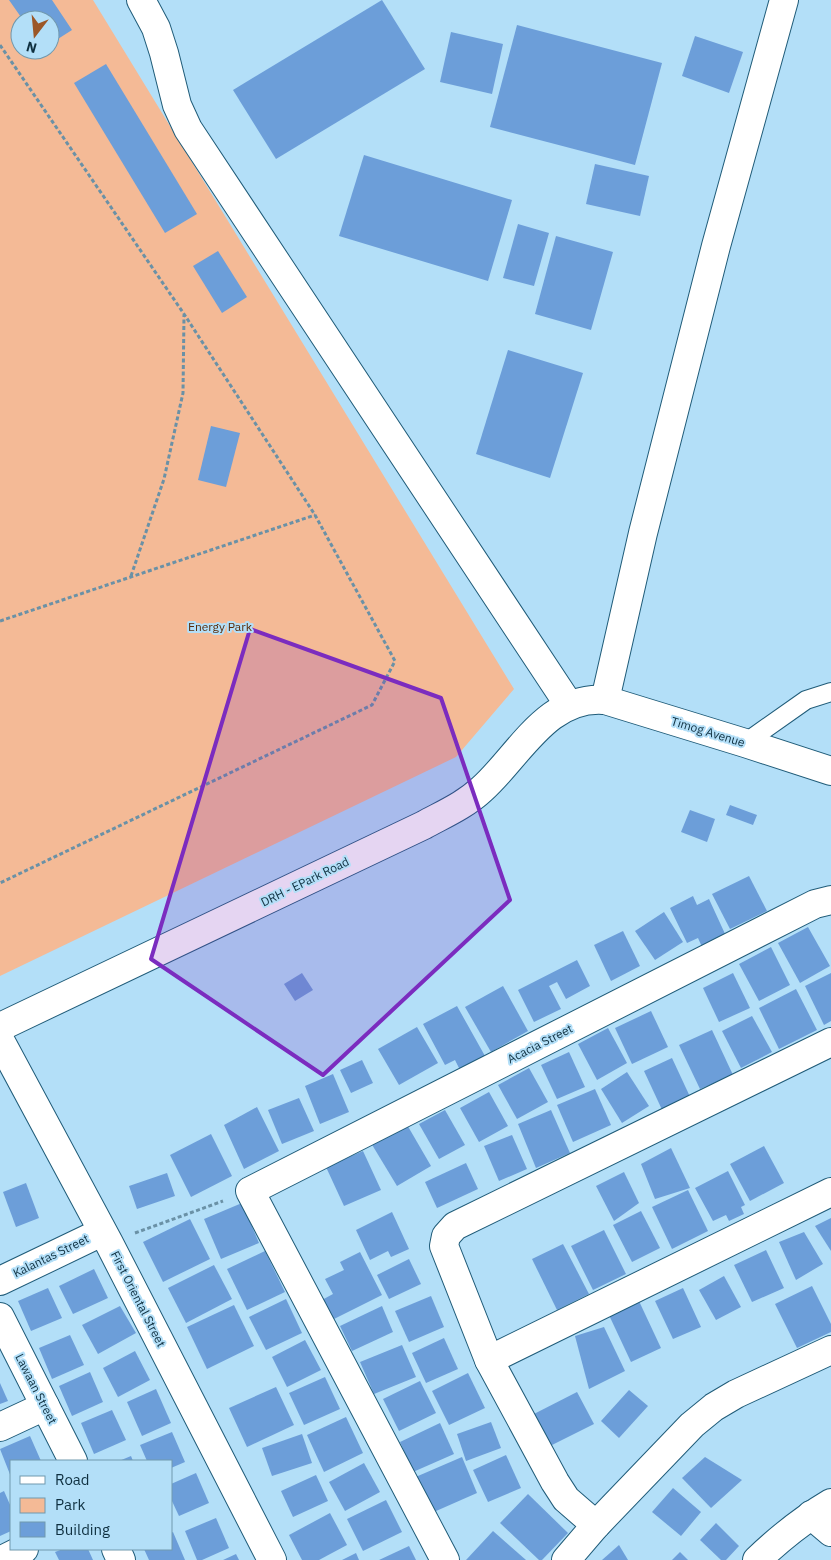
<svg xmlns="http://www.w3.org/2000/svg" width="831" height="1560" font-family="'IBM Plex Sans',sans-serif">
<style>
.green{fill:#f4ba96;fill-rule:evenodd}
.building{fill:#6c9ed9}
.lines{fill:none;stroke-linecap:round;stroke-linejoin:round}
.service-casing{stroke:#205c79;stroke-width:20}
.minor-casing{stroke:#205c79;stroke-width:30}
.secondary-casing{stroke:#205c79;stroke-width:30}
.path{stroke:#6a91a6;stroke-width:3;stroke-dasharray:4 2.5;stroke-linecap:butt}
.service{stroke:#fff;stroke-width:18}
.minor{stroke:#fff;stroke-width:28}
.secondary{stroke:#fff;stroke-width:28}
.marked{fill:#7b2cbf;fill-opacity:0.2;stroke:#7b2cbf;stroke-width:4;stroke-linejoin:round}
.labels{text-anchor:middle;stroke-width:4;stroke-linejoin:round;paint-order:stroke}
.park-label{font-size:12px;fill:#592c0a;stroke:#b3dff8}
.street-label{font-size:12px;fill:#0f3040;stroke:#b3dff8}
</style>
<rect width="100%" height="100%" fill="#b3dff8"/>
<!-- green -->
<path class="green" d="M0,0H93L514,689L456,757L0,976ZM20,20H50V50H20Z"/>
<!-- building -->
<g class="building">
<path d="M9,0H52L72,30L50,44V20H23Z"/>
<path d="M382,0L425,69L276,159L233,90Z"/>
<path d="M517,25L662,63L635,165L490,127Z"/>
<path d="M451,32L503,44L492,94L440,82Z"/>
<path d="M695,36L743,52L729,93L682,76Z"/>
<path d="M106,64L197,214L165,233L74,83Z"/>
<path d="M364,155L512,200L488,281L339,236Z"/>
<path d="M595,164L649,176L640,216L586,204Z"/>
<path d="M518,224L549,233L534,286L503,278Z"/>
<path d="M556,236L613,252L591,330L535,314Z"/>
<path d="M218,251L247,297L222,313L193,266Z"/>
<path d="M508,350L583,373L550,478L476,454Z"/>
<path d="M211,426L240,433L226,487L198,480Z"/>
<path d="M730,805L757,815L753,825L726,815Z"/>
<path d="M690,810L715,819L707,842L681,832Z"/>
<path d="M749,876L767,911L730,929L712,894Z"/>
<path d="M693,896L697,905L709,899L726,936L702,947L698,938L687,943L670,908Z"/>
<path d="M664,912L683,942L655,960L635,931Z"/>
<path d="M808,927L830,966L800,983L778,943Z"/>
<path d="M623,931L640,966L611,981L594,945Z"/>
<path d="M771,947L790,985L759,1001L739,964Z"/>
<path d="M577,960L590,986L566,999L557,982L549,986L561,1009L534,1022L518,990Z"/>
<path d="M302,973L313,990L295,1001L284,984Z"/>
<path d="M733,973L750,1008L719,1022L703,988Z"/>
<path d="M831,973V1021L824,1025L805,986Z"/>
<path d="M503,986L528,1031L491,1052L465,1007Z"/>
<path d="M796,989L817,1030L779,1049L759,1008Z"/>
<path d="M457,1006L485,1056L460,1070L455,1060L445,1065L423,1024Z"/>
<path d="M651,1011L668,1047L632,1064L615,1028Z"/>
<path d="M752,1016L772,1052L741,1068L722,1031Z"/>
<path d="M417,1027L438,1063L399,1085L378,1049Z"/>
<path d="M608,1028L627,1063L597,1080L578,1044Z"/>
<path d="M712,1030L733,1075L700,1089L679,1045Z"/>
<path d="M569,1052L585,1087L557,1099L541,1065Z"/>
<path d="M672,1058L692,1101L664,1114L644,1071Z"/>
<path d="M362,1060L373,1083L351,1093L340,1070Z"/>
<path d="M529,1068L548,1102L517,1119L498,1085Z"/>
<path d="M627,1072L649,1106L622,1123L601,1089Z"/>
<path d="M333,1074L349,1112L320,1124L305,1086Z"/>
<path d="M595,1089L611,1125L573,1142L557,1105Z"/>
<path d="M489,1092L508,1126L479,1142L460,1108Z"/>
<path d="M299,1098L314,1131L282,1144L268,1110Z"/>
<path d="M257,1107L279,1151L244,1169L224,1125Z"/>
<path d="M445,1110L465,1145L439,1159L419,1124Z"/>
<path d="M551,1110L570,1153L536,1168L518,1124Z"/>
<path d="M406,1123L431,1166L397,1186L371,1143Z"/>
<path d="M211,1134L232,1176L191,1197L170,1155Z"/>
<path d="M512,1135L527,1169L499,1181L484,1146Z"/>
<path d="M764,1146L784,1183L750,1201L730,1164Z"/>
<path d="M671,1148L690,1188L655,1199L641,1164Z"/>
<path d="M363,1151L381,1190L344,1206L326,1167Z"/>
<path d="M466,1163L478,1189L437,1208L425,1182Z"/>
<path d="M728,1171L745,1205L741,1207L744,1214L729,1221L726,1215L713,1221L695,1188Z"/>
<path d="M624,1172L639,1203L614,1221L596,1186Z"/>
<path d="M167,1173L175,1196L137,1209L129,1186Z"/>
<path d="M26,1183L39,1218L16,1227L3,1192Z"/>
<path d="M688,1190L708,1231L672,1249L652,1207Z"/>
<path d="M242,1203L259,1243L221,1259L204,1219Z"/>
<path d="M641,1211L660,1248L632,1262L613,1225Z"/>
<path d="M392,1212L409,1249L391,1257L388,1251L370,1260L356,1230Z"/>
<path d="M831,1218V1251L815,1226Z"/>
<path d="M190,1219L210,1259L163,1282L143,1242Z"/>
<path d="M604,1230L626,1274L593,1290L571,1246Z"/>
<path d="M804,1232L823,1264L796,1280L779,1242Z"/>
<path d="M563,1244L589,1294L557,1310L532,1259Z"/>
<path d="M766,1250L784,1288L752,1302L734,1265Z"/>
<path d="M265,1251L285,1292L247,1310L227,1269Z"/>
<path d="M360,1252L382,1295L330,1321L320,1301L333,1294L325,1279L344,1270L340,1262Z"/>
<path d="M409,1259L421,1284L389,1299L377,1275Z"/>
<path d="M214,1265L232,1299L186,1323L168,1288Z"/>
<path d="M94,1269L108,1298L73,1314L59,1286Z"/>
<path d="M724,1276L741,1307L716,1320L699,1290Z"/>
<path d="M812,1286L831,1324V1332L797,1348L775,1304Z"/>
<path d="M48,1288L62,1318L31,1331L18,1301Z"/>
<path d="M683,1288L701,1327L673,1339L655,1301Z"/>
<path d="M431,1296L444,1327L409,1342L395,1311Z"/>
<path d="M286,1299L302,1333L266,1350L249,1317Z"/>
<path d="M638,1299L661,1348L631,1362L608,1313Z"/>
<path d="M234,1305L254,1346L207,1369L187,1327Z"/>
<path d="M120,1306L136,1333L98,1354L82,1325Z"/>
<path d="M382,1306L393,1332L352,1351L340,1326Z"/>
<path d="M604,1327L625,1371L589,1389L575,1336Z"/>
<path d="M70,1335L84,1365L52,1379L39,1348Z"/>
<path d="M444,1338L458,1369L426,1383L412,1353Z"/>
<path d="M305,1340L321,1370L287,1387L272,1357Z"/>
<path d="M402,1345L416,1377L374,1394L360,1362Z"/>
<path d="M135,1351L150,1380L118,1397L103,1368Z"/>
<path d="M90,1372L103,1402L72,1416L59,1386Z"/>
<path d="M468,1373L485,1408L449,1425L432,1391Z"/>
<path d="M325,1377L340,1409L304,1425L289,1393Z"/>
<path d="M420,1381L436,1413L399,1431L383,1399Z"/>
<path d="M0,1383L8,1401L0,1404Z"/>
<path d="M276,1387L294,1425L247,1447L229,1408Z"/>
<path d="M156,1389L171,1423L142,1436L127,1402Z"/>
<path d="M629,1390L648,1406L619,1438L601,1421Z"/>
<path d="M577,1392L594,1424L546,1448L530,1416Z"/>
<path d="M112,1410L126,1440L94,1454L81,1423Z"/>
<path d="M346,1417L363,1453L324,1472L307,1435Z"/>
<path d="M491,1422L501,1448L466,1461L457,1434Z"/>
<path d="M440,1423L454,1454L413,1472L400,1442Z"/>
<path d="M172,1432L185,1462L171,1468V1461H147L140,1445Z"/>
<path d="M302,1434L312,1463L272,1476L262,1448Z"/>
<path d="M30,1436L41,1461H11V1477L0,1449Z"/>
<path d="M506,1455L521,1488L488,1502L473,1470Z"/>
<path d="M131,1456L133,1461H119Z"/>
<path d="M462,1457L477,1493L427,1515L411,1479Z"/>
<path d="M705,1457L742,1480L711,1508L682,1478Z"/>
<path d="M364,1463L380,1492L345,1511L329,1482Z"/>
<path d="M196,1473L209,1503L179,1516L171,1499V1484Z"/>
<path d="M316,1475L328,1501L293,1517L281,1491Z"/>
<path d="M673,1488L701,1512L681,1536L652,1512Z"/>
<path d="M4,1491L11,1507V1531L0,1536V1493Z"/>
<path d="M528,1494L568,1533L542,1560H539L500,1523Z"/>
<path d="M386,1500L402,1532L363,1551L347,1519Z"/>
<path d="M330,1513L347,1545L319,1560H302L289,1535Z"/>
<path d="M216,1518L229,1548L202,1560H197L185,1531Z"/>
<path d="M716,1523L739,1546L726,1560H721L700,1540Z"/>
<path d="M493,1531L526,1560H466Z"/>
<path d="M173,1532L185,1560H149L144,1549H171V1533Z"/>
<path d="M619,1545L628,1560H602Z"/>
<path d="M409,1546L416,1560H379Z"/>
<path d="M63,1549H88L93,1560H59L55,1552Z"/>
<path d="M680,1552L688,1560H672Z"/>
<path d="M356,1553L359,1560H342Z"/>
<path d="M236,1554L239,1560H223Z"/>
</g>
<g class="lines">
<!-- service casing -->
<g class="service-casing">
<path id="service" d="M745,743L806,700L831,692"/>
</g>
<!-- minor casing -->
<g class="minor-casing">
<g id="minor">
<path d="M141,0L156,28L164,53L177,105L188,129L569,705"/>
<path d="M605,700L643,533L716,246L784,0"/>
<path d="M0,1040L109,1243L272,1560"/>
<path d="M0,1281L102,1232"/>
<path d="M0,1317L73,1461"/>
<path d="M489,1360L831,1192"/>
<path d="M0,1427L45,1406"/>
<path d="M811,1515L831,1532"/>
<path d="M596,1525L566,1499L555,1482L489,1360L444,1246L446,1236L455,1226L831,1042"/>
<path d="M116,1549L121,1560"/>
<path d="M2,1560L24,1549"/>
<path d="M445,1560L250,1191L815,904L831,900"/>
<path d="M566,1560L596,1525L692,1425L714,1407L736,1394L831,1350"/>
<path d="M757,1560C780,1538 804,1519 831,1503"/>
</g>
</g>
<!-- secondary casing -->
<g class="secondary-casing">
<path id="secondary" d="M0,1027L424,825C444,814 465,805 482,789C519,756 547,695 605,700L745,743L831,771"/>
</g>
<!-- path -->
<g class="path">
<path d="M0,45L184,314L315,515L395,661L372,705L0,883"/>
<path d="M131,576L164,479L183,393L184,315"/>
<path d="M0,621L315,515"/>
<path d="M135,1233L223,1201"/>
</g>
<!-- service -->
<use href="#service" class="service"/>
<!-- minor -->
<use href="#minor" class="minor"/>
<!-- secondary -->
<use href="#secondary" class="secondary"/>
</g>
<!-- marked area -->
<path class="marked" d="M250,629L441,698L510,900L323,1075L151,959Z"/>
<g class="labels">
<!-- park labels -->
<g class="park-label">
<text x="220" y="631">Energy Park</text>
</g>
<!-- street labels -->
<g class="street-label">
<text transform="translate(708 732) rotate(17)" y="4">Timog Avenue</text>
<text transform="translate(305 882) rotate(-26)" y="4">DRH - EPark Road</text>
<text transform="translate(540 1044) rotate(-27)" y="4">Acacia Street</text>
<text transform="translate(51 1256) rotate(-26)" y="4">Kalantas Street</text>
<text transform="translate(138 1299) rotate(63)" y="4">First Oriental Street</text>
<text transform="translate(36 1389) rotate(63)" y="4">Lawaan Street</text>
</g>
</g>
<!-- legend -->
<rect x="10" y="1460" width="162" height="90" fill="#b3dff8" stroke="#7199ae"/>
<rect x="20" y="1476" width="25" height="8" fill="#ffffff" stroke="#7199ae"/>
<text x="55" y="1485" font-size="15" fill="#0f3040">Road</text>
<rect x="20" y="1498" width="25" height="15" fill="#f4ba96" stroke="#7199ae"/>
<text x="55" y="1510" font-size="15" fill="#0f3040">Park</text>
<rect x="20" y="1522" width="25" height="15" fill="#6c9ed9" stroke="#7199ae"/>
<text x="55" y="1535" font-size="15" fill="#0f3040">Building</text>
<!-- north arrow -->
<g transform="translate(35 35) rotate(196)"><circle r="24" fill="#b3dff8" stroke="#7199ae"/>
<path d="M0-4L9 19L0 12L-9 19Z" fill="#9b5728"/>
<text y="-8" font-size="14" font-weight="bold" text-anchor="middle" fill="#0f3040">N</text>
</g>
</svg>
